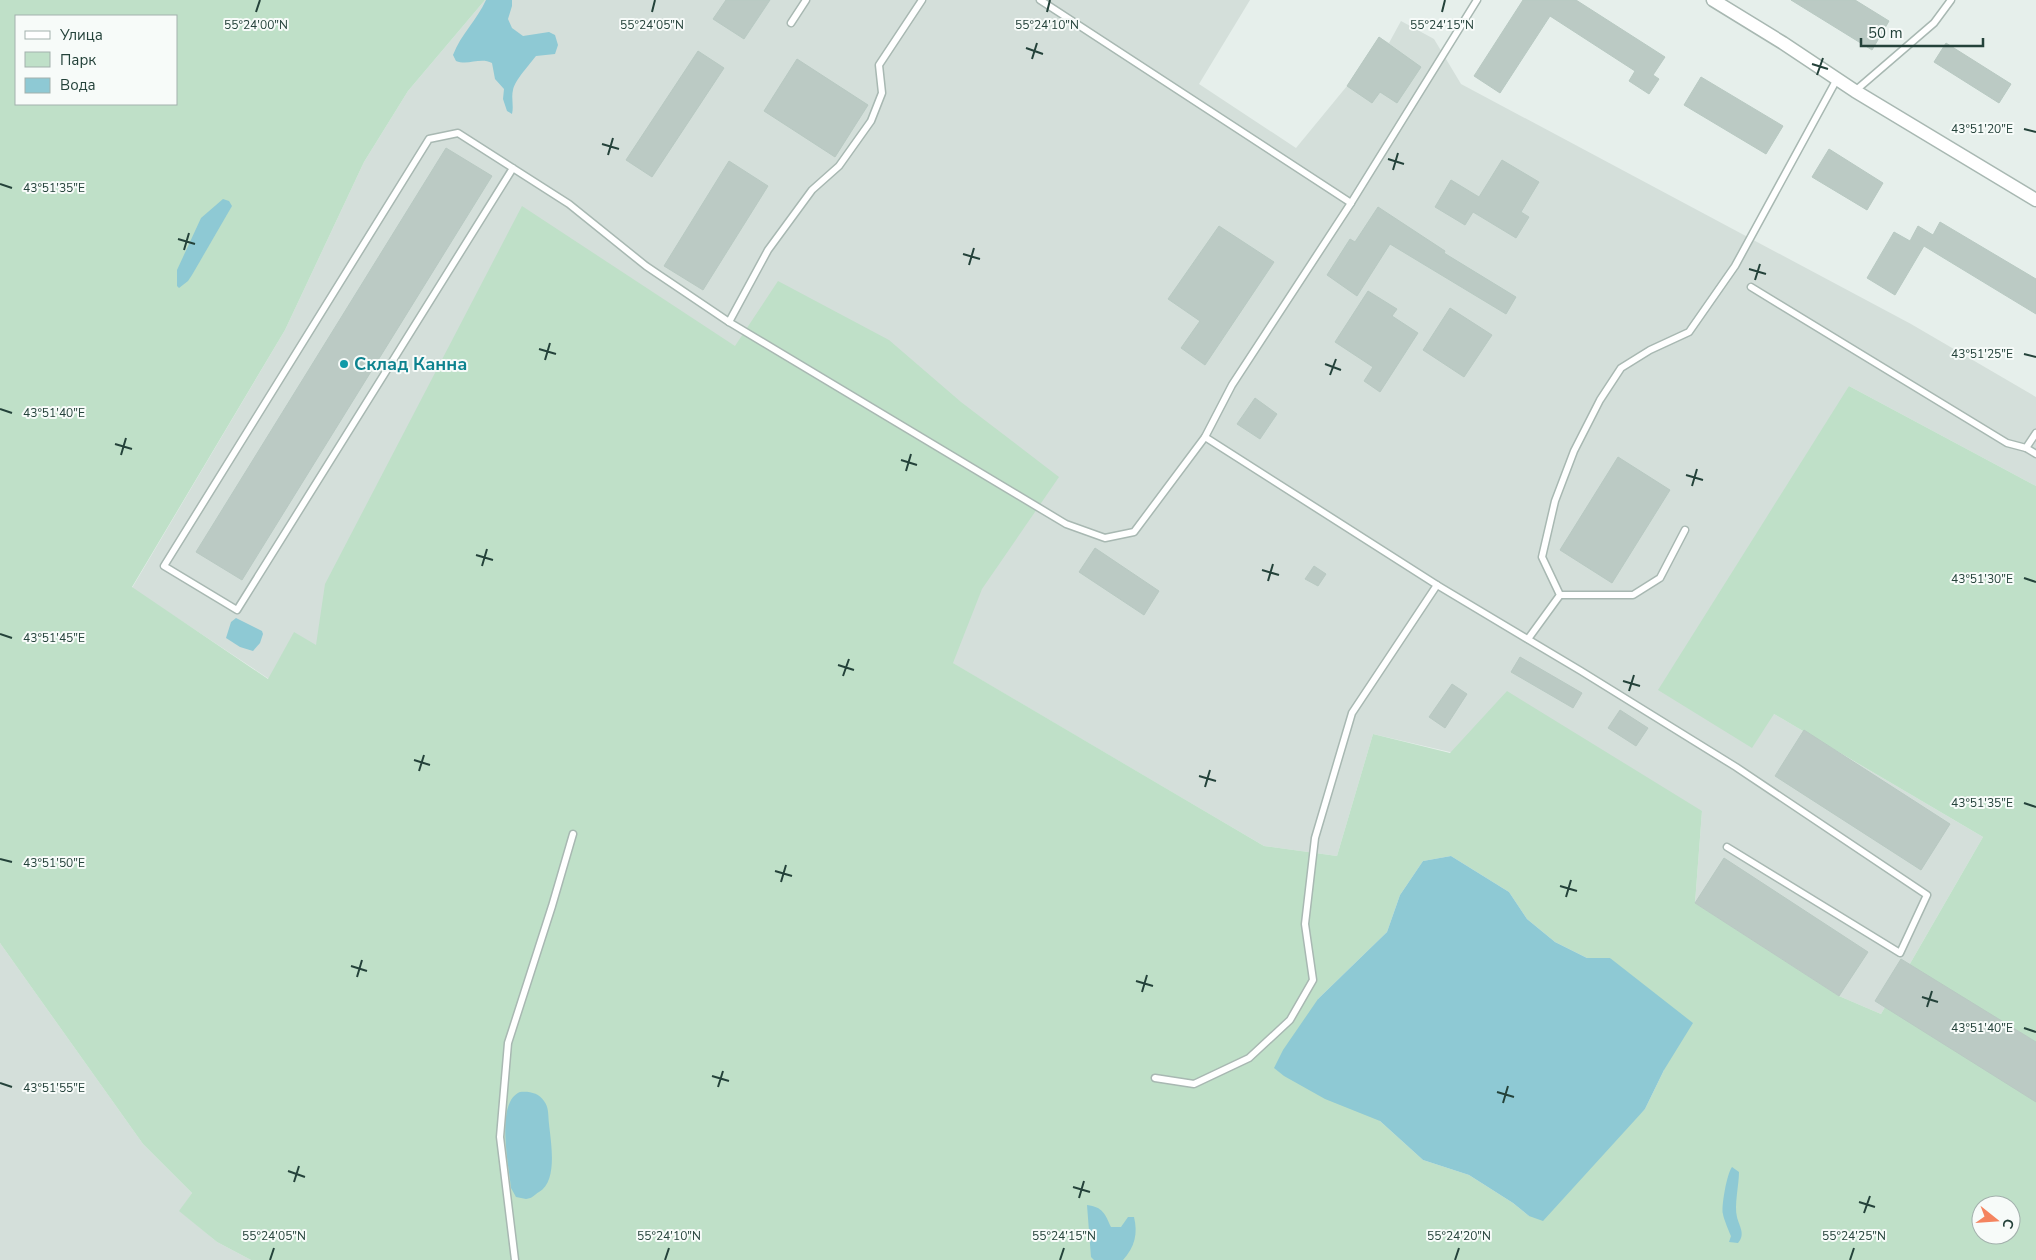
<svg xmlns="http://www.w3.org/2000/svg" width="2036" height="1260" font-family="'Nunito Sans',sans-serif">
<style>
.built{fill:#d4dfda}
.green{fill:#bfe0c8;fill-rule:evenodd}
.water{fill:#8ec9d4}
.building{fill:#bbcac4;stroke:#b8c9c2}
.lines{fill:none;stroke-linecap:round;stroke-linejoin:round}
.lane-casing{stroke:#a8b8b2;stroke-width:9}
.street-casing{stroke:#a8b8b2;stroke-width:15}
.lane{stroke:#fff;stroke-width:6}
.street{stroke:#fff;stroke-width:12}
.ticks{fill:none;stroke:#24423a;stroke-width:2}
.culture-dot{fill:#0f9aa8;stroke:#f7fbf9;stroke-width:2}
.labels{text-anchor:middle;stroke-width:4;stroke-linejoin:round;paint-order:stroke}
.culture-label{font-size:18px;font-weight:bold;fill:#0d838f;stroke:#f7fbf9;text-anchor:start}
.ticks-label{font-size:12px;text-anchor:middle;fill:#24423a;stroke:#f7fbf9;stroke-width:4;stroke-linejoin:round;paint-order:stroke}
</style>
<rect width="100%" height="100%" fill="#e6efeb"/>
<!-- built -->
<g class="built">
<path d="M485,0H1250L1199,84L1296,148L1347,86L1379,37L1389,43L1401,21L1434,39L1461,84L1911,324L2036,397V486L1849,386L1774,714L1983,837L1881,1014L1839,996L1695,903L1702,811L1373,734L1337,856L1264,846L857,607L679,876L294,633L269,679L132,588L285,330L364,162L408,91Z"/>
<path d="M0,943L143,1144L192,1193L180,1211L217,1242L251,1260H0Z"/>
</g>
<!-- green -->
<path class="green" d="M0,0H485L408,91L364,162L285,330L132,587L268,679L294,632L316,645L325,584L522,206L735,346L778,281L889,340L961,402L1059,477L982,589L953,663L1264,846L1337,856L1373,734L1450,753L1507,691L1702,811L1695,903L1839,996L1881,1014L1983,837L1774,714L1752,748L1658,690L1849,386L2036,486V1260H251L217,1242L179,1211L192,1193L143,1144L0,943ZM16,16H176V104H16ZM1451,856L1509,892L1527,919L1555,942L1587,958H1610L1664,1070L1645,1109L1529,1216L1513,1203L1469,1175L1423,1160L1380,1121L1318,999L1387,932L1400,895L1423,861ZM1981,1205H2011V1235H1981Z"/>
<!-- water -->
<g class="water">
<path d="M486,0H512V6L508,19L512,28L523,36L549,32L555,35L558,45L555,54L536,56C530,64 515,80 513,90C511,98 514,106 512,114L507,111L503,99L504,89L495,79L492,63C480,57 468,66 456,61L453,55C461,34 477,20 486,0Z"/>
<path d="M223,199L229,201L232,206L192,275L188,281L179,288L177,286V270L201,218Z"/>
<path d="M236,618L262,631L263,634L260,643L253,651L240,647L226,638L231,622Z"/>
<path d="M1451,856L1509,892L1527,919L1555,942L1587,958H1610L1693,1023L1664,1070L1645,1109L1543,1221L1529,1216L1513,1203L1469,1175L1423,1160L1380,1121L1325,1099L1284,1076L1274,1068L1283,1050L1318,999L1387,932L1400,895L1423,861Z"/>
<path d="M520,1092C529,1091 539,1093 544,1101C549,1107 548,1116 549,1124C551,1143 558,1181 539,1192C534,1195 533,1198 526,1199L516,1197L511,1188C509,1166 495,1102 520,1092Z"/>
<path d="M1732,1167L1739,1172C1739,1185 1734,1205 1737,1217C1739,1226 1746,1234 1738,1243L1729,1242L1731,1236C1730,1234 1723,1217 1723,1214C1721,1207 1727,1173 1732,1167Z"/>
<path d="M1087,1205C1103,1207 1105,1214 1111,1227H1121L1128,1217H1134C1138,1233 1135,1247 1123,1260H1094L1091,1257Z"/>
</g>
<!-- building -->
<g class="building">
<path d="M726,0H770L744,39L713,19Z"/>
<path d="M1523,0H1576L1665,57L1653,75L1659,79L1649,94L1629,81L1635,71L1550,16L1500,93L1474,76Z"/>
<path d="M1791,0H1855L1889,21L1872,50Z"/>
<path d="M1379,37L1421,67L1397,103L1380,92L1372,103L1347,86Z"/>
<path d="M1946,43L2011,84L1999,103L1934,62Z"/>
<path d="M698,51L724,68L652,177L626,160Z"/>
<path d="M797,59L868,105L835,157L764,111Z"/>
<path d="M1701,77L1783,126L1766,154L1684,105Z"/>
<path d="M446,148L492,176L242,580L196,552Z"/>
<path d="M1829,149L1883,183L1867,210L1812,177Z"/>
<path d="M1502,160L1539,182L1521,212L1529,217L1516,238L1473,212L1465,225L1435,207L1451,180L1479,197Z"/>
<path d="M729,161L768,186L703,290L664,266Z"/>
<path d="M1378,207L1445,251L1444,253L1516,297L1506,314L1390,244L1357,296L1327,275L1350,239L1355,242Z"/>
<path d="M1940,222L2036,279V314L1924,246L1895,295L1867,278L1894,232L1910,241L1918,226L1933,235Z"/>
<path d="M1219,226L1274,262L1205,365L1181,348L1200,321L1168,299Z"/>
<path d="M1368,291L1397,309L1392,316L1418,333L1380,392L1364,381L1373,367L1335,342Z"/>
<path d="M1450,308L1492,335L1464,377L1423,350Z"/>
<path d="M1255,398L1277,414L1260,439L1237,424Z"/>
<path d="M1618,457L1670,490L1612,583L1560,550Z"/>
<path d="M1095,548L1159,591L1144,615L1079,572Z"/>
<path d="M1314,566L1326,574L1318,586L1305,579Z"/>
<path d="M1520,657L1582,693L1573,708L1511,672Z"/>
<path d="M1452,684L1467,694L1445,728L1429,717Z"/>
<path d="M1620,710L1648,728L1636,746L1608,728Z"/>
<path d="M1804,730L1950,824L1921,870L1775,776Z"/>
<path d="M1724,858L1868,952L1839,996L1695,903Z"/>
<path d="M1901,959L2036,1042V1102L1875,1001Z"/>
</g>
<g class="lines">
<!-- lane casing -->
<g class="lane-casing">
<g id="lane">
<path d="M1040,0L1351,203"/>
<path d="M791,23L806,0"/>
<path d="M1855,91L1934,23L1951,0"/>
<path d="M513,168L237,610L164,566L429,139L458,133L569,204L646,266L729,322L1066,524L1105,538L1134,532L1205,437L1232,385L1351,203L1477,0"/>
<path d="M1751,287L2007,443L2026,448L2036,433"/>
<path d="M729,322L768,250L812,190L839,166L871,121L882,93L879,65L922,0"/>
<path d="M1205,437L1437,585L1581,671L1736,767L1927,895L1900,953L1727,847"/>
<path d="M2026,448L2036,454"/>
<path d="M1560,595H1633L1660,578L1685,530"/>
<path d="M1528,639L1560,595L1542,557L1555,501L1574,451L1600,400L1621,368L1650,350L1689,332L1735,266L1837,79"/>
<path d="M1155,1078L1194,1084L1249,1058L1290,1020L1313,980L1305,924L1315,838L1352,713L1437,585"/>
<path d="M515,1260L500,1137L508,1043L552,906L573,834"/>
</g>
</g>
<!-- street casing -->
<g class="street-casing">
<path id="street" d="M1713,0L1783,43L1855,91L2036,200"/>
</g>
<!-- lane -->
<use href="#lane" class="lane"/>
<!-- street -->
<use href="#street" class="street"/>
</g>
<!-- ticks -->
<path class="ticks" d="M256,12L260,0M652,12L655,0M1047,12L1050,0M1442,12L1445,0M1026,48L1043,54M1032,59L1037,43M1812,64L1828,69M1817,75L1823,58M2024,129L2036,132M602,144L619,149M608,155L613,138M1388,159L1404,164M1393,170L1398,153M0,184L12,188M178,239L195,244M184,250L189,233M963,254L980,259M969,265L974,248M1749,269L1766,274M1755,280L1760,264M539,349L556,354M2024,354L2036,357M545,360L550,343M1325,364L1341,370M1330,375L1336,359M0,409L12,413M115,444L132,449M121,455L126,438M901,460L917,465M906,471L911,454M1686,475L1703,480M1692,486L1697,469M476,555L493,560M482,566L487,549M1262,570L1279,575M2024,578L2036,582M1268,581L1273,564M0,634L12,638M838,665L854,670M843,676L849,659M1623,681L1640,686M1629,691L1634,675M414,760L430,765M419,771L424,755M1199,776L1216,781M1205,787L1210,770M2024,803L2036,807M0,859L12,862M775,871L792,876M781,882L786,865M1560,886L1577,891M1566,897L1571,880M351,966L367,971M357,977L362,960M1136,981L1153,986M1142,992L1147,975M1922,997L1938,1002M1927,1007L1932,991M2024,1028L2036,1032M712,1076L729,1081M0,1083L12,1087M718,1087L723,1071M1497,1092L1514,1097M1503,1103L1508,1086M288,1171L305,1177M294,1182L299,1166M1073,1187L1090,1192M1079,1198L1084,1181M1859,1202L1875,1207M1864,1213L1870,1196M270,1260L274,1248M665,1260L669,1248M1060,1260L1064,1248M1455,1260L1459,1248M1850,1260L1854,1248"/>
<!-- markers -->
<circle class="culture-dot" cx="344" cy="364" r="5"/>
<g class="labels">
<!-- culture labels -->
<g class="culture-label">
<text x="354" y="370">Склад Канна</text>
</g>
</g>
<g class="ticks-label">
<text x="256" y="29">55°24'00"N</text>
<text x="652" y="29">55°24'05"N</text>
<text x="1047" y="29">55°24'10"N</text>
<text x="1442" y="29">55°24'15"N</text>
<text x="1982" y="133">43°51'20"E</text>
<text x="54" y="192">43°51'35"E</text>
<text x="1982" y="358">43°51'25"E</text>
<text x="54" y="417">43°51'40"E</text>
<text x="1982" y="583">43°51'30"E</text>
<text x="54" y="642">43°51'45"E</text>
<text x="1982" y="807">43°51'35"E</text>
<text x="54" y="867">43°51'50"E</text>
<text x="1982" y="1032">43°51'40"E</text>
<text x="54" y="1092">43°51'55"E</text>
<text x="274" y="1240">55°24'05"N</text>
<text x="669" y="1240">55°24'10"N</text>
<text x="1064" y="1240">55°24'15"N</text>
<text x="1459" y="1240">55°24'20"N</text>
<text x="1854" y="1240">55°24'25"N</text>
</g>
<!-- legend -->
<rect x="15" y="15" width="162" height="90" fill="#f7fbf9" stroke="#a3b1ad"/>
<rect x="25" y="31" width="25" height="8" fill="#ffffff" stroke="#a3b1ad"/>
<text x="60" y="40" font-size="15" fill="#24423a">Улица</text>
<rect x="25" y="52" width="25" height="15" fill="#bfe0c8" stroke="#a3b1ad"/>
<text x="60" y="65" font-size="15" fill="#24423a">Парк</text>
<rect x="25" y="78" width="25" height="15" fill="#8ec9d4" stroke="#a3b1ad"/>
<text x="60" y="90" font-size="15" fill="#24423a">Вода</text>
<!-- north arrow -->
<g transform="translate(1996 1220) rotate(107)"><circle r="24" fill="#f7fbf9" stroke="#a3b1ad"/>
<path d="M0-4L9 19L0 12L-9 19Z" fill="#f4845f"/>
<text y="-8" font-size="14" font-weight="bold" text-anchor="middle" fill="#24423a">С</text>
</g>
<!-- scale -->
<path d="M1861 38v8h122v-8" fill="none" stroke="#24423a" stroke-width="2.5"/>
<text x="1868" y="38" font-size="15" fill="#24423a" stroke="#f7fbf9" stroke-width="4" paint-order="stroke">50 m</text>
</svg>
